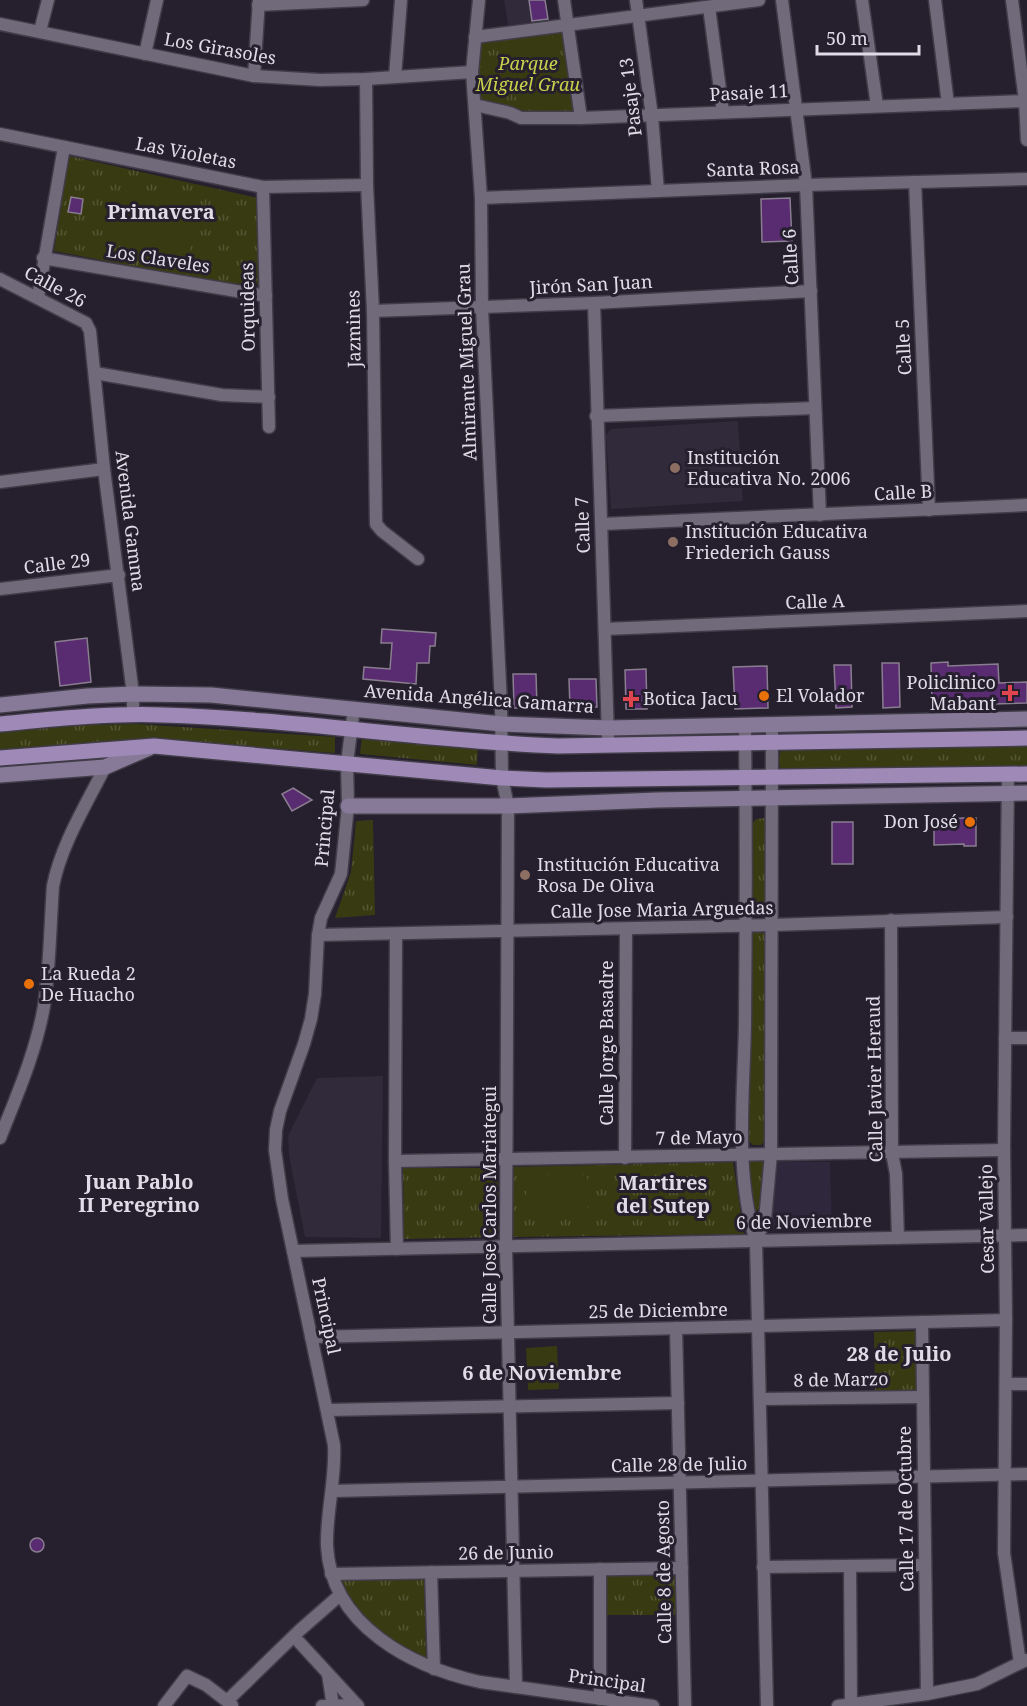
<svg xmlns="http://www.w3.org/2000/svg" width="1027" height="1706" font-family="'Noto Serif',serif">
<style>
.built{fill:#2f273b}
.education{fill:#302a3b}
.grass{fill:url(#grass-tufts)}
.garden{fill:#383a11}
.building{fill:#592b71;stroke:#897e8f;stroke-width:1.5}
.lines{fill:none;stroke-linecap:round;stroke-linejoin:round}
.street-casing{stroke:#403c48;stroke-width:15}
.secondary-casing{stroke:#403c48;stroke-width:18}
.primary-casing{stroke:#403c48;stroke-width:18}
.street{stroke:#706a7b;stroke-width:12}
.secondary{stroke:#877998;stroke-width:15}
.primary{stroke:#9f89b6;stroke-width:15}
.education-dot{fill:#8d6e63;stroke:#251f2e;stroke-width:2}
.health-dot{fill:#e0444e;stroke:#251f2e;stroke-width:2}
.food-dot{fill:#e8710a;stroke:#251f2e;stroke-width:2}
.labels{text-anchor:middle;stroke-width:6;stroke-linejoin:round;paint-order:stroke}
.street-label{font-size:18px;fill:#e0dce7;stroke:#251f2e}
.park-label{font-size:18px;font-style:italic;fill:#c9d04c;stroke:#251f2e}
.poi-label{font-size:18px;fill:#e0dce7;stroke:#251f2e;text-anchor:start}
.neighbourhood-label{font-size:20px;font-weight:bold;fill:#e0dce7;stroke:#251f2e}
</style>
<defs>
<pattern id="grass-tufts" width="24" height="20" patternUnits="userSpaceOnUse" patternTransform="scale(1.5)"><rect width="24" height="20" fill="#383a11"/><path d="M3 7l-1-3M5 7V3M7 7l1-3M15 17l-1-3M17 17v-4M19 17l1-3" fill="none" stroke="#545634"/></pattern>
</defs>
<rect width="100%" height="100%" fill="#251f2e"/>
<!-- built -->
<path class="built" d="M778,1161L830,1162L832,1229L775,1231L771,1227Z"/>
<!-- education -->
<g class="education">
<path d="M504,0H545L548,20L508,25Z"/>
<path d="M738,421L743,501L611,509L606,435L611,429Z"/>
<path d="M383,1076L381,1238L305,1237L289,1156L288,1136L317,1078Z"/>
</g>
<!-- grass -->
<g class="grass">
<path d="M564,30L573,114L534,116L479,102V40Z"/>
<path d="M69,156L258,198L259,285L216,282L54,251Z"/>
<path d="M137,724L335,737V753L164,740L89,742L0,753V730L34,726Z"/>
<path d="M362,736L478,747L477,765L360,754Z"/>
<path d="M1027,745V766L782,772C778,764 778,758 781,750Z"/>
<path d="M764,818L768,823L767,915L755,917L751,913L752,823L757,819Z"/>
<path d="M373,820L375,915L335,918L351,872L356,821Z"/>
<path d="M756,932L768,934L766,1140L761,1145H753L749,1141L750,935Z"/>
<path d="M747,1158H766L761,1205L757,1211L753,1206Z"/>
<path d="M733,1162L744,1234L513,1237L512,1167Z"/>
<path d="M403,1168H498L500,1237L404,1239Z"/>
<path d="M917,1331L918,1391L875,1392L874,1332Z"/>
<path d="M677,1575V1615H604V1576Z"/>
<path d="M424,1577L426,1658C387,1641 358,1616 339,1578Z"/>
</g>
<!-- garden -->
<g class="garden">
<path d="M552,35L560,102L517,107L509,40Z"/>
<path d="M122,187L200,202L189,256L111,241Z"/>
<path d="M526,1175H587L588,1215L526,1216Z"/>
<path d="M557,1346L559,1389L528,1390L526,1348Z"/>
</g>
<!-- building -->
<g class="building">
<path d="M529,0H545L548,19L532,21Z"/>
<path d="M71,197L83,199L81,214L68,212Z"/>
<path d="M790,198L792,241L762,242L761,199Z"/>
<path d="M382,629L436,633L435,646H430L429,663H417L416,684L363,679L364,667L390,669L392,643H381Z"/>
<path d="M87,638L91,682L60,686L55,642Z"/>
<path d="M948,662V666L998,664L999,683L1027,682V703L932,706L931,663Z"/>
<path d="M882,663H899L900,707L883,708Z"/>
<path d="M834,665H851L852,707L836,708Z"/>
<path d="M767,666L768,708L735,709L733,667Z"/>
<path d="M646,669L647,709H626L625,670Z"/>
<path d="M513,674H536L537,708H514Z"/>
<path d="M569,679H596L597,707L570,708Z"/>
<path d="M293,788L312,800L292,811L282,794Z"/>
<path d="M964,818H976V846H964V844L934,845V820Z"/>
<rect x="832" y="822" width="21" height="42"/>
<circle cx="37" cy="1545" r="7"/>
</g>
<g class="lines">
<!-- street casing -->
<g class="street-casing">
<g id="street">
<path d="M479,0L472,72L481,198L482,308L501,705L502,778L508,806L506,1247L516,1687"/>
<path d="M564,0L581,118"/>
<path d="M636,0L652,116L658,191"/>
<path d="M782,0L806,185L820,515"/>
<path d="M862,0L877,106"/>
<path d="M935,0L948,104"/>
<path d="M1012,0L1025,101L1027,140"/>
<path d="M258,5L363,0"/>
<path d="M709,7L723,112"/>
<path d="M0,24L254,76L320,80L366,79L472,72"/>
<path d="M40,31L48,0"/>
<path d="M475,37L759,0"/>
<path d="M145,54L157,0"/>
<path d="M254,76L259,0"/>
<path d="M395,77L401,0"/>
<path d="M366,79L367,185L373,311L376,524L382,531L418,559"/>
<path d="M475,105L510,113L521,118H581L1027,101"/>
<path d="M0,134L263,187L367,185"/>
<path d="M915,182L929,510"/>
<path d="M263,187L269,427"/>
<path d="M481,198L806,185L1027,179"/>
<path d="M43,258L266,296"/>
<path d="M0,279L86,323L90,331L104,469L133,694V715"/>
<path d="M38,297L64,147"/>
<path d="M594,303L608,737"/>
<path d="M373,311L594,303L811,291"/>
<path d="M95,373L222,395L269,397"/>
<path d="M596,416L815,408"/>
<path d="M0,482L104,469"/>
<path d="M602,524L1027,505"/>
<path d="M0,589L119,575"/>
<path d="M605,629L1027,611"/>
<path d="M354,708L347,763L348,806L341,874L321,918L318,935L315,994L311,1019L304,1044L280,1111L276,1130L275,1150L282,1199L334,1445C336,1479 326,1512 327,1546C331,1626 412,1667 480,1682L653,1706"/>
<path d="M745,725C746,824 746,924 745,1023C744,1092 734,1174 756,1241L767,1706"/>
<path d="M1008,774L1004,1147L1006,1320L1004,1553L1020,1663"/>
<path d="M891,920L892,1153L896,1174L898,1238"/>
<path d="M396,934L395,1161L397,1249"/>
<path d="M318,935L773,925L1007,917"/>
<path d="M1005,1038H1027"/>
<path d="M0,1138C17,1095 36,1052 44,1006C50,967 50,926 53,886C61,845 86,805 105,767"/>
<path d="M625,1158L626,929"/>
<path d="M395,1161L1004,1150"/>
<path d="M756,1241L765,1220L771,1154L772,725"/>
<path d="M293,1251L1027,1235"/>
<path d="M922,1322L927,1694"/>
<path d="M676,1328L685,1706"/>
<path d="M311,1337L1006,1320"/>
<path d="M1006,1384H1027"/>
<path d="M761,1399L923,1397"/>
<path d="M328,1410L678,1403"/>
<path d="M332,1491L1027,1474"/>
<path d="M850,1566L851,1705"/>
<path d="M763,1567L924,1565"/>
<path d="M600,1569V1699"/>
<path d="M431,1572L434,1669"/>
<path d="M331,1574L682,1568"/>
<path d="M299,1642L358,1706"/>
<path d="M328,1674L333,1706"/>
<path d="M228,1700L300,1630L340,1595"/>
<path d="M164,1706L187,1676L206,1685L232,1705"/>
<path d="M322,1706L357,1705"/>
<path d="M838,1706L927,1694L977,1684L1026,1660"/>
</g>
</g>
<!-- secondary casing -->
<g class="secondary-casing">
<g id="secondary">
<path d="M0,705L87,696L133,694L211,695L502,724L608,728L1027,719"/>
<path d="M0,775L105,767L149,748"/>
<path d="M348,806H508L657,800L1027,793"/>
</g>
</g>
<!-- primary casing -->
<g class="primary-casing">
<g id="primary">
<path d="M0,724C54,719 109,713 163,715C295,719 426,741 558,746L1027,738"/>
<path d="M0,758L154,746L502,778L546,780L1027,774"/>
</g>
</g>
<!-- street -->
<use href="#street" class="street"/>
<!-- secondary -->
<use href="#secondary" class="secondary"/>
<!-- primary -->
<use href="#primary" class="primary"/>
</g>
<!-- markers -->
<g class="education-dot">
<circle cx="675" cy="468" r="6"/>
<circle cx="673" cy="542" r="6"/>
<circle cx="525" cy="875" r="6"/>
</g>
<g class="health-dot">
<path d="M1007 684h6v6h6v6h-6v6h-6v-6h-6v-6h6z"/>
<path d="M628 690h6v6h6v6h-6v6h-6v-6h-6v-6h6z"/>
</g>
<g class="food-dot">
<circle cx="764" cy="696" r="6"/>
<circle cx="970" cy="822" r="6"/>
<circle cx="29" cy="984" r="6"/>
</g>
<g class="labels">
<!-- street labels -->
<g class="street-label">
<text transform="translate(220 49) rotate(10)" y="6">Los Girasoles</text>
<text transform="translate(749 93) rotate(-3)" y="6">Pasaje 11</text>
<text transform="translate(631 97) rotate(-97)" y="6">Pasaje 13</text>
<text transform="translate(186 153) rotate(11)" y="6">Las Violetas</text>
<text transform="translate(753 169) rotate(-2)" y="6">Santa Rosa</text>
<text transform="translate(791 257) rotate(-93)" y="6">Calle 6</text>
<text transform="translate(158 259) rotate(9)" y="6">Los Claveles</text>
<text transform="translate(591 285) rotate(-3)" y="6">Jirón San Juan</text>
<text transform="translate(55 287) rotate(28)" y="6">Calle 26</text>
<text transform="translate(248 307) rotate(-91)" y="6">Orquideas</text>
<text transform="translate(354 329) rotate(-91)" y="6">Jazmines</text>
<text transform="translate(904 347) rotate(-93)" y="6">Calle 5</text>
<text transform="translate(467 362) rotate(-92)" y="6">Almirante Miguel Grau</text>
<text transform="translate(903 493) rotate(-3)" y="6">Calle B</text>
<text transform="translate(130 521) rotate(83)" y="6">Avenida Gamma</text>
<text transform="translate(583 525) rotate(-92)" y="6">Calle 7</text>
<text transform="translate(57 564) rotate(-7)" y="6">Calle 29</text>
<text transform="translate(815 602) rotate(-2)" y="6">Calle A</text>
<text transform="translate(479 699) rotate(4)" y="6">Avenida Angélica Gamarra</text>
<text transform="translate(325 828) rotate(-85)" y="6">Principal</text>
<text transform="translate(662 910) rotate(-1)" y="6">Calle Jose Maria Arguedas</text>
<text transform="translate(607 1043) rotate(-90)" y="6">Calle Jorge Basadre</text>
<text transform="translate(875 1079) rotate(-91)" y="6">Calle Javier Heraud</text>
<text transform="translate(699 1138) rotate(-1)" y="6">7 de Mayo</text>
<text transform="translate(490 1205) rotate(-90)" y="6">Calle Jose Carlos Mariategui</text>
<text transform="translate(987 1219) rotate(-91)" y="6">Cesar Vallejo</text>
<text transform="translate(804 1222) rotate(-1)" y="6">6 de Noviembre</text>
<text transform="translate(658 1311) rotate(-1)" y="6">25 de Diciembre</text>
<text transform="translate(326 1316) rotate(78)" y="6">Principal</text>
<text transform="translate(841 1380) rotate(-1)" y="6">8 de Marzo</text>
<text transform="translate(679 1465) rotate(-1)" y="6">Calle 28 de Julio</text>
<text transform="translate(906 1509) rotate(-91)" y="6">Calle 17 de Octubre</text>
<text transform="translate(506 1553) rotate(-1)" y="6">26 de Junio</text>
<text transform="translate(664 1572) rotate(-91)" y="6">Calle 8 de Agosto</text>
<text transform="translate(607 1681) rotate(8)" y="6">Principal</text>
</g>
<!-- park labels -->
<g class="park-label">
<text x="528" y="70">Parque<tspan x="528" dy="21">Miguel Grau</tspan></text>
</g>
<!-- poi labels -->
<g class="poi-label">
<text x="687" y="464">Institución<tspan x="687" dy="21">Educativa No. 2006</tspan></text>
<text x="685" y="538">Institución Educativa<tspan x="685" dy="21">Friederich Gauss</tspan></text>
<text x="996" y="689" text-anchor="end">Policlinico<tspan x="996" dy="21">Mabant</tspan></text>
<text x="776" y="702">El Volador</text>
<text x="643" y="705">Botica Jacu</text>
<text x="958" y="828" text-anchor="end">Don José</text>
<text x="537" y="871">Institución Educativa<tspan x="537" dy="21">Rosa De Oliva</tspan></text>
<text x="41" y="980">La Rueda 2<tspan x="41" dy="21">De Huacho</tspan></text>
</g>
<!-- neighbourhood labels -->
<g class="neighbourhood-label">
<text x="161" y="219">Primavera</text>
<text x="139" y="1189">Juan Pablo<tspan x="139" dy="23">II Peregrino</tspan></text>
<text x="663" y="1190">Martires<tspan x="663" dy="23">del Sutep</tspan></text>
<text x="899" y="1361">28 de Julio</text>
<text x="542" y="1380">6 de Noviembre</text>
</g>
</g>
<!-- scale -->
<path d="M817 45v9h102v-9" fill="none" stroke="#e0dce7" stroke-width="3"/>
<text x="826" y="45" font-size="18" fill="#e0dce7" stroke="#251f2e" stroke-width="4.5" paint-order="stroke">50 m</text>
</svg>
